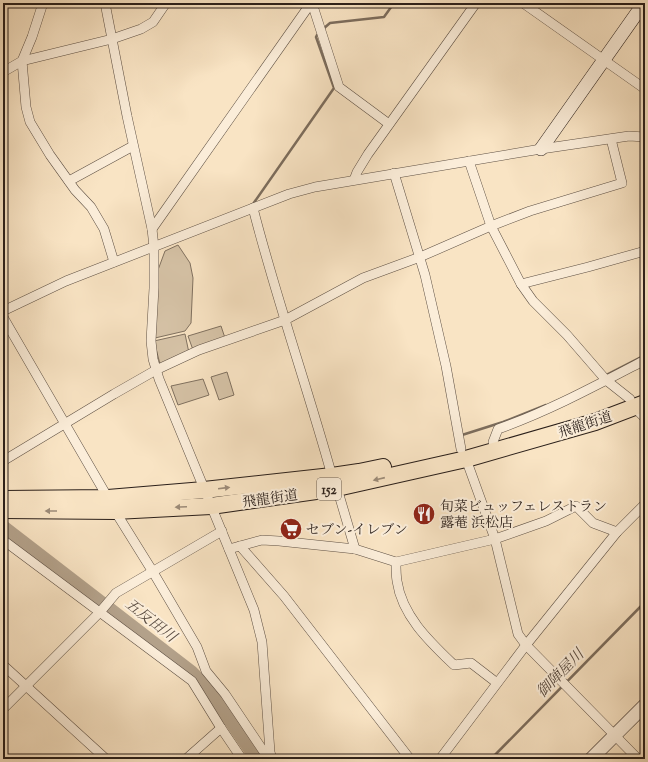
<svg xmlns="http://www.w3.org/2000/svg" width="648" height="762" font-family="'Sorts Mill Goudy','Noto Serif JP',serif">
<style>
.green{fill:#d6c3a7;stroke:#807160}
.lines{fill:none;stroke-linecap:round;stroke-linejoin:round}
.stream{stroke:#7c6d5d;stroke-width:2.5}
.river{stroke:#b3a18a;stroke-width:14}
.street-casing{stroke:#5e5044;stroke-width:10}
.secondary-casing{stroke:#2a1f1a;stroke-width:14}
.highway-casing{stroke:#2a1f1a;stroke-width:18}
.street{stroke:#fbedd9;stroke-width:9}
.secondary{stroke:#fbedd9;stroke-width:13}
.highway{stroke:#f9e4c4;stroke-width:16}
.oneway{fill:#9c8b78}
.labels{text-anchor:middle;stroke-width:4;stroke-linejoin:round;paint-order:stroke}
.shield{fill:#fbedd9;stroke:#695d53;stroke-width:1}
.shield-label{font-size:13px;font-weight:bold;fill:#2a1f1a}
.street-label{font-size:14px;fill:#2a1f1a;stroke:#fbedd9}
.poi-label{font-size:14px;fill:#2a1f1a;stroke:#fbedd9;text-anchor:start}
.water-label{font-size:15px;font-style:italic;fill:#5a4c41;stroke:#fbedd9}
</style>
<rect width="100%" height="100%" fill="#f9e4c4"/>
<filter id="stains"><feTurbulence type="fractalNoise" baseFrequency=".005" numOctaves="4"/><feColorMatrix values="0 0 0 0 .2 0 0 0 0 .09 0 0 0 0 .02 0 0 0 .5 -.17"/></filter>
<radialGradient id="worn" r=".72"><stop offset=".6" stop-color="#630" stop-opacity="0"/><stop offset="1" stop-color="#630" stop-opacity=".3"/></radialGradient>
<!-- green -->
<g class="green">
<path d="M178,245L190,263L193,278L191,323L185,331L155,338L158,270L165,251Z"/>
<path d="M221,326L225,338L193,350L188,336Z"/>
<path d="M185,334L189,353L160,364L154,341Z"/>
<path d="M227,372L234,395L219,400L211,377Z"/>
<path d="M203,379L209,395L178,405L171,386Z"/>
</g>
<g class="lines">
<!-- stream -->
<g class="stream">
<path d="M323,29L330,23L384,17L394,3"/>
<path d="M253,204L334,88L316,37L317,35"/>
<path d="M606,375L645,355"/>
<path d="M462,435L503,422L546,405"/>
<path d="M491,759L645,602"/>
</g>
<!-- river -->
<path class="river" d="M3,527L191,672L211,692L257,759"/>
<!-- street casing -->
<g class="street-casing">
<g id="street">
<path d="M43,3L32,37L22,61L26,107L30,122L50,155L75,190L91,207L104,229L114,262"/>
<path d="M105,3L127,116L152,229L154,247V288L151,341L153,359L159,379L254,610L262,642L270,752L272,759"/>
<path d="M312,3L339,87L389,124"/>
<path d="M523,3L645,89"/>
<path d="M3,72L22,61L112,39L141,29L153,22L166,3"/>
<path d="M469,161L491,226L521,284L533,301L567,335L606,380L630,399"/>
<path d="M394,173L425,275L446,366L461,449"/>
<path d="M354,180L357,172L368,154L476,3"/>
<path d="M69,181L133,146"/>
<path d="M253,208C276,298 307,386 332,476"/>
<path d="M152,229L311,3"/>
<path d="M521,284L588,267L645,251"/>
<path d="M3,311L66,281L289,194L315,187L541,149L629,136L645,137"/>
<path d="M3,317L108,498"/>
<path d="M634,407L645,418"/>
<path d="M493,442L498,429C549,411 597,385 645,360"/>
<path d="M466,459L495,539L518,634L526,645L638,759"/>
<path d="M3,461L114,394L156,370L199,350L285,320L363,278L420,257L491,226L530,211L622,183L611,139"/>
<path d="M337,488L355,549"/>
<path d="M115,511L153,572L197,647L206,671L225,694L264,752L271,756"/>
<path d="M3,540L192,681L221,728L242,759"/>
<path d="M240,546L284,596L410,759"/>
<path d="M229,549L262,540L279,541L355,549L396,562L495,539L546,521L576,506L593,523L617,532"/>
<path d="M396,562C396,568 396,575 397,581C402,616 430,642 454,665L471,663L497,683"/>
<path d="M3,665L106,759"/>
<path d="M3,709L100,612L116,593L222,531"/>
<path d="M186,759L221,728"/>
<path d="M440,759L526,645L617,532L645,504"/>
</g>
</g>
<!-- secondary casing -->
<g class="secondary-casing">
<g id="secondary">
<path d="M541,149L644,3"/>
<path d="M591,759L645,705"/>
</g>
</g>
<!-- highway casing -->
<g class="highway-casing">
<g id="highway">
<path d="M3,499L108,498L204,490L332,476L359,472L383,467"/>
<path d="M3,510L115,511L211,506L337,488L466,459L595,422L645,403"/>
</g>
</g>
<!-- street -->
<use href="#street" class="street"/>
<!-- secondary -->
<use href="#secondary" class="secondary"/>
<!-- highway -->
<use href="#highway" class="highway"/>
</g>
<!-- one-way arrows -->
<defs><path id="oneway-solid" d="M-6-.8H1V-3.2L6.5 0L1 3.2V.8H-6Z"/></defs>
<g class="oneway">
<use href="#oneway-solid" transform="translate(379 479) rotate(167)"/>
<use href="#oneway-solid" transform="translate(224 488) rotate(-7)"/>
<use href="#oneway-solid" transform="translate(181 507) rotate(177)"/>
<use href="#oneway-solid" transform="translate(51 511) rotate(180)"/>
</g>
<!-- icons -->
<defs>
<g id="restaurant-disc" transform="scale(1.15)"><circle r="9.5" fill="#8f2418" stroke="#fbedd9"/><path d="M-5-6h1v4h1v-4h1v4h1v-4h1v5L-1.5 .5V6h-2V.5L-5-1ZM5-6V6H3V1.5H1.5Q1.5-4 5-6Z" fill="#fff"/></g>
<g id="supermarket-disc" transform="scale(1.15)"><circle r="9.5" fill="#8f2418" stroke="#fbedd9"/><path d="M-6-5.5h2.5l.6 2H6L4.5 2H-2.5L-4.4-4H-6ZM-1.5 3.2a1.3 1.3 0 1 0 .1 0ZM3 3.2a1.3 1.3 0 1 0 .1 0Z" fill="#fff"/></g>
</defs>
<g fill-rule="evenodd">
<use href="#restaurant-disc" x="424" y="514"/>
<use href="#supermarket-disc" x="291" y="529"/>
</g>
<g class="labels">
<!-- shield labels -->
<rect class="shield" x="317" y="478" width="24" height="22" rx="3"/>
<g class="shield-label">
<text x="329" y="494">152</text>
</g>
<!-- street labels -->
<g class="street-label">
<text transform="translate(585 424) rotate(-18)" y="5">飛龍街道</text>
<text transform="translate(270 498) rotate(-8)" y="5">飛龍街道</text>
</g>
<!-- poi labels -->
<g class="poi-label">
<text x="440" y="511">旬菜ビュッフェレストラン<tspan x="440" dy="16">露菴 浜松店</tspan></text>
<text x="306" y="534">セブン-イレブン</text>
</g>
<!-- water labels -->
<g class="water-label">
<text transform="translate(151 620) rotate(38)" y="5">五反田川</text>
<text transform="translate(560 673) rotate(-46)" y="5">御陣屋川</text>
</g>
</g>
<!-- margin -->
<rect width="648" height="762" fill="none" stroke="#f9e4c4" stroke-width="16"/>
<rect x="4" y="4" width="640" height="754" fill="none" stroke="#2a1f1a" stroke-width="2"/>
<rect x="8" y="8" width="632" height="746" fill="none" stroke="#2a1f1a"/>
<rect width="100%" height="100%" filter="url(#stains)"/>
<rect width="100%" height="100%" fill="url(#worn)"/>
</svg>
